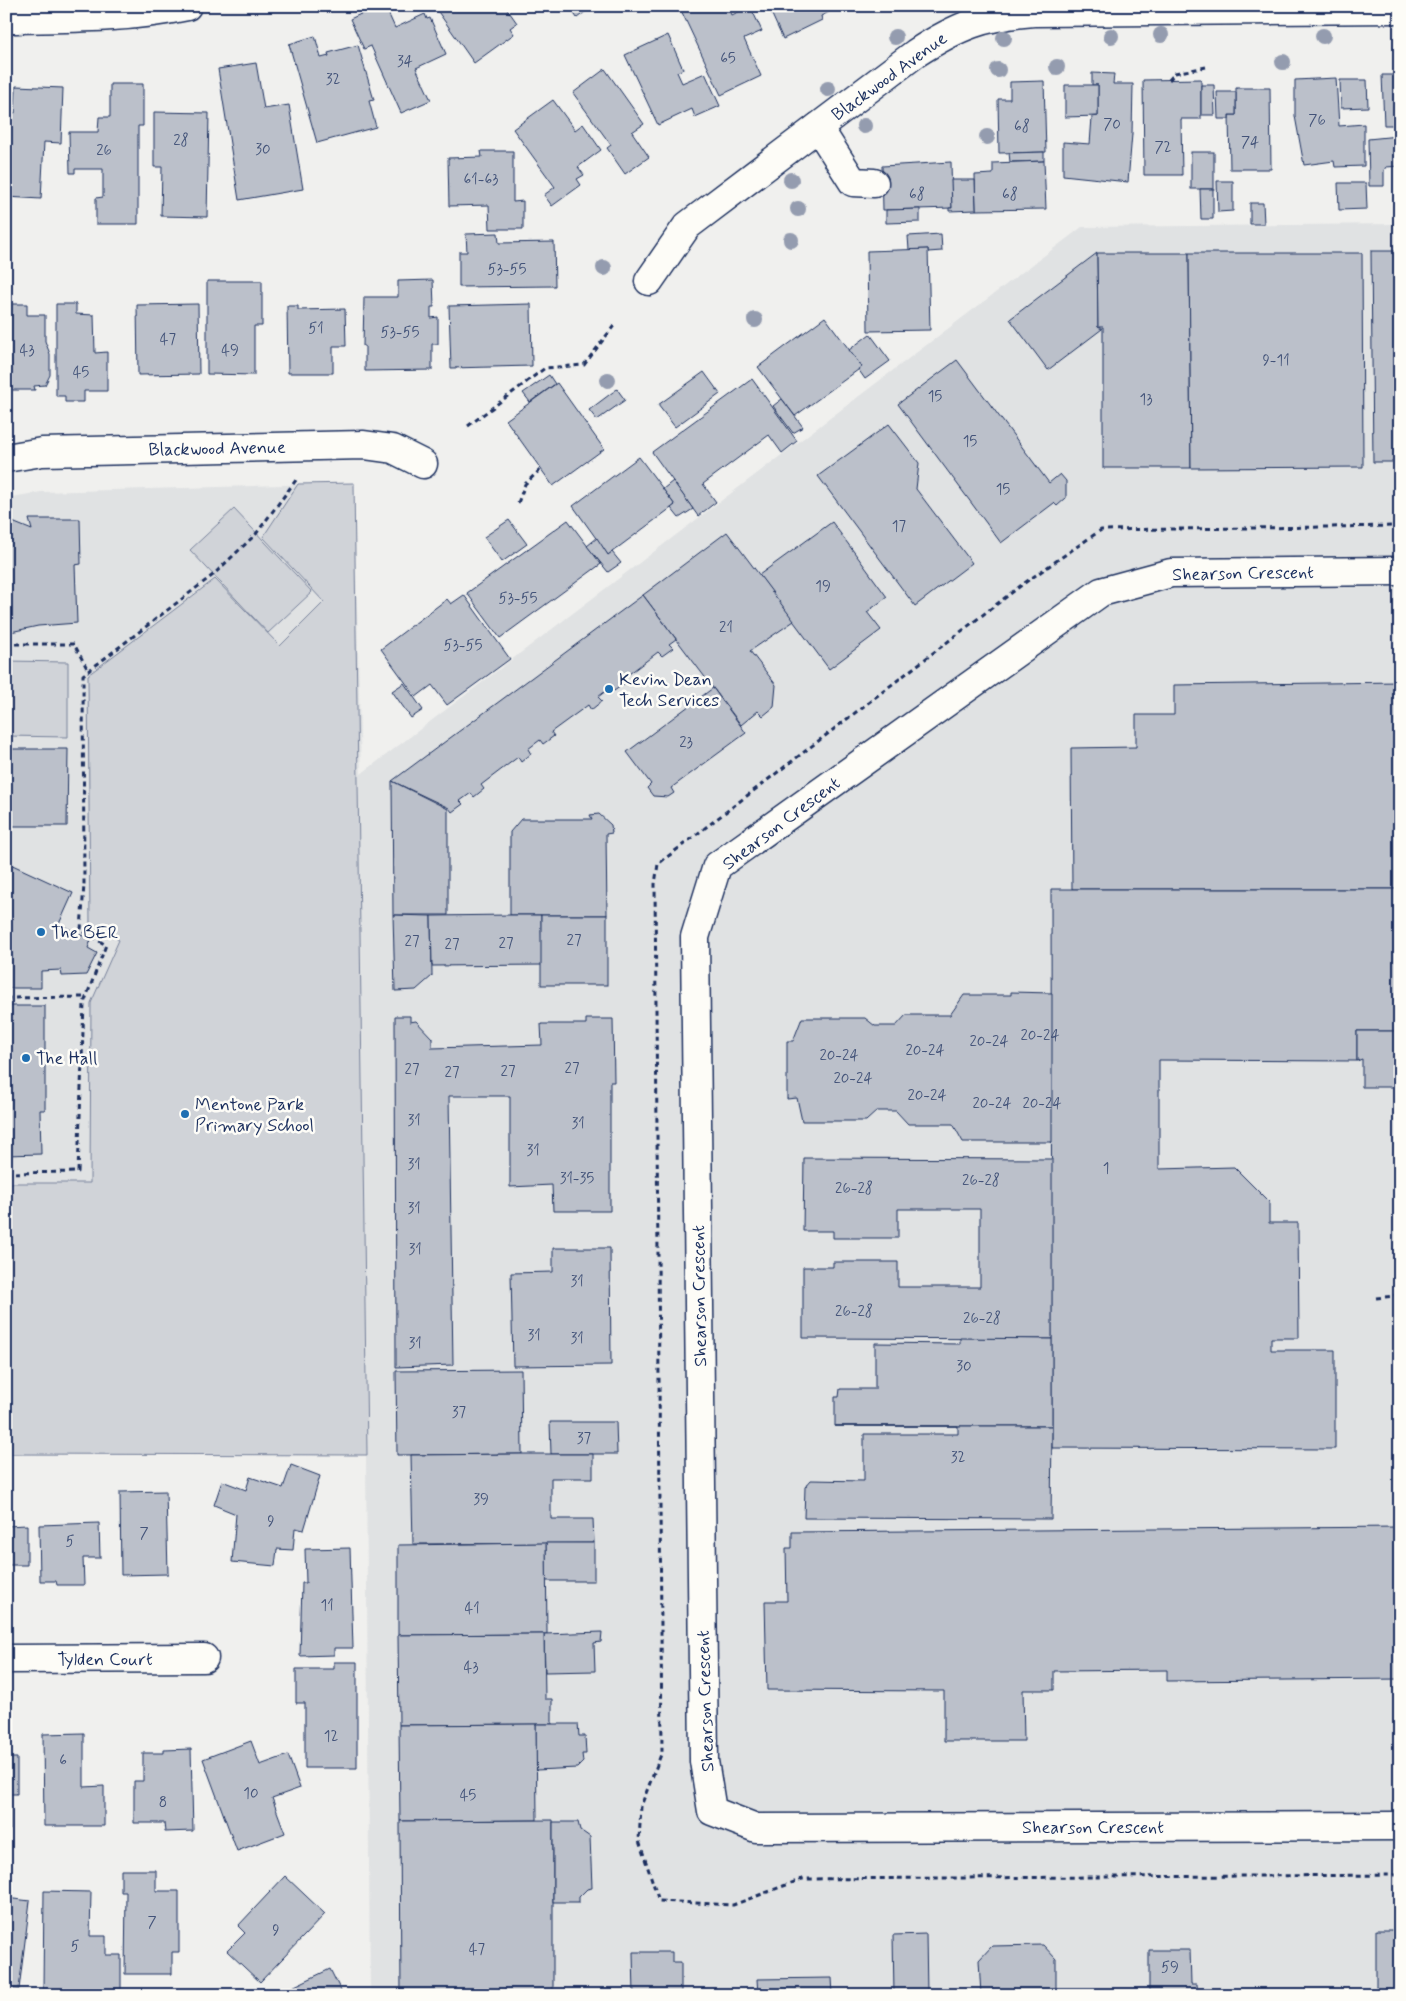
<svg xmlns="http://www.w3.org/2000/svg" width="1406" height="2001" font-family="Mynerve,sans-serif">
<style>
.built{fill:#e0e2e3}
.green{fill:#d0d3d8;stroke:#76819b}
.building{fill:#bbc0ca;stroke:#1b2f5e}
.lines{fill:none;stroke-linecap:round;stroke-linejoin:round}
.minor-casing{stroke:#1b2f5e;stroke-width:31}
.path{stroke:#1b2f5e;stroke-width:3;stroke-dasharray:5 4;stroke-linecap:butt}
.minor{stroke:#fdfcf7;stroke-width:28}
.tree{fill:#949caf}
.poi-dot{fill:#1f6fb2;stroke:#fdfcf7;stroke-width:2}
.labels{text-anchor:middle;stroke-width:5;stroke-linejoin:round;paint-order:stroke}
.number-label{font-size:15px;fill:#435379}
.street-label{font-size:18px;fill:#1b2f5e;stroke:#fdfcf7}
.poi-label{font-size:18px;fill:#1b2f5e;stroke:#fdfcf7;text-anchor:start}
</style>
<rect width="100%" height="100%" fill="#f0f0ee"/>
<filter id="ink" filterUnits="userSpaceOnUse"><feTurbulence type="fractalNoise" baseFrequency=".02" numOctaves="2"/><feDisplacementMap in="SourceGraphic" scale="10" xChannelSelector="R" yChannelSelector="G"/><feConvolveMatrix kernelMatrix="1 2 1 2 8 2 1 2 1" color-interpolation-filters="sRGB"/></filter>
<g filter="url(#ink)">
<!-- built -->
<path class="built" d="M1400,224V1995H370L366,1455L6,1454V498L41,492L354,483L361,774L1082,227Z"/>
<!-- green -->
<g class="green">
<path d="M354,483L367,1455L6,1454V1183H90L91,1003L119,940L90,926L88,675L215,579L280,646L324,602L263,537L298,484Z"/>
<path d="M234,509L312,592L268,633L190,550Z"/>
<path d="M6,661L68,662V737L6,736Z"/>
</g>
<!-- building -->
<g class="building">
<path d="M378,6H385L395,28L425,14L427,19L430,18L446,54L416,68L431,100L401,113L371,46L364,49L350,19Z"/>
<path d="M434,6H505L517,23L510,28L514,34L474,63Z"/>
<path d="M569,6H593L577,18Z"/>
<path d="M679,6H728L732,15L750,6L762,31L744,39L761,76L721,95Z"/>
<path d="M768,6H841L821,16L822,20L783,39Z"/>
<path d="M668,35L683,69L677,72L682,83L705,73L720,106L695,117L692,109L658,125L625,55Z"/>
<path d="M315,36L321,58L329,56L328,53L358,45L374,100L369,101L376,127L317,143L289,44Z"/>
<path d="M256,63L264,109L289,105L303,189L239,200L218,69Z"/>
<path d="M605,69L644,124L632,132L649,157L625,174L607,148L611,145L573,93Z"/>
<path d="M1092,73L1114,74L1113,84H1133L1132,134L1128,182L1063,175V142L1090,144L1092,117L1098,116V85H1092Z"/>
<path d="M1382,75H1400V136H1398V125H1384Z"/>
<path d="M1336,78L1339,126L1364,124V166L1335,167L1334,161L1304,165L1295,116V80Z"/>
<path d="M1201,79V119H1181L1182,175H1144L1143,80Z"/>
<path d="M1340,80H1367L1368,107L1341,108Z"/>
<path d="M1044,81L1046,152L999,153L998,99H1010V82Z"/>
<path d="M110,84H143V126H138V224H96V198L103,197V169H75V173H70L69,132H98L99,117H110Z"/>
<path d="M1065,85H1098V116L1065,117Z"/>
<path d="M1201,85H1214L1215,115H1201Z"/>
<path d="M16,86L63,88L61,143L44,142L41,199L6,197V112L15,113Z"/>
<path d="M1236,88H1270L1271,169H1230L1229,115H1236Z"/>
<path d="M1217,92H1236V115H1229V119H1218Z"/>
<path d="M553,100L575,130L583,124L601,150L578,167L584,175L577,179L581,185L552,206L544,195L555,187L513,129Z"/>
<path d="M154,112L209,113L207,217L161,216L162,167H154Z"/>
<path d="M1398,136H1400V166L1386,167L1384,170V186H1369L1368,139Z"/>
<path d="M481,151H513V202L523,201V229H490L489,205L449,206L448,158L482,157Z"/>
<path d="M1044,152V161L1010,162L1009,153Z"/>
<rect x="1191" y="152" width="23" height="37"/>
<path d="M1044,161L1046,209L976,210L975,175L993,174V163Z"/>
<path d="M951,162L952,208L883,210L882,166Z"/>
<path d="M951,180H975L976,210L949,211V208H952Z"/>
<path d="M1217,181H1233V211L1218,212Z"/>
<path d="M1338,183H1366L1367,209L1339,210Z"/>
<path d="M1200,189H1213V219H1201Z"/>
<path d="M1250,203H1263L1264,224H1250Z"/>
<path d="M920,209V222L886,223V210Z"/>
<path d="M498,233L499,243L554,242L555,286L459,287V252H467L466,234Z"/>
<path d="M941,234L942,251L928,252V249L909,250L908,236Z"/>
<path d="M928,249L930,330L868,331L867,251Z"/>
<path d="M1371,251H1400V462H1373Z"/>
<path d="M1097,253L1098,327L1102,329L1048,370L1010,319Z"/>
<path d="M1097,253H1189L1191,468H1103V327H1098Z"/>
<path d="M1189,253H1362L1363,467L1191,468Z"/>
<path d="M433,280L434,307H431V318L438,317V344H432V370L365,371V346H363L364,297H398V281Z"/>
<path d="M207,281H262V326H254V375L207,374Z"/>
<path d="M6,304H27V315H45V341L50,354V375L45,385L34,386L35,390H6Z"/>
<path d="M56,304H76V314L94,315L95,353L107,352V391H84V402H65V396H56Z"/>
<path d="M198,304L199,374L138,375L137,305Z"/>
<path d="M531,304L532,366L451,368L449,306Z"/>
<path d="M287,306H298V310L345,309L346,346H333V373H288Z"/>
<path d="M825,317L862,367L795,416L758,367Z"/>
<path d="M870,334L890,361L865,379L858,369L862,367L849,350Z"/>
<path d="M957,360L1049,483L1060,474L1066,481V498L1057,506L1054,503L1001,543L898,404Z"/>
<path d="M704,372L720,394L675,427L658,405Z"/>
<path d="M549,375L555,384L530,402L523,393Z"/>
<path d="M752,379L797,441L782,453L769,435L703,484L716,502L698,516L652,452Z"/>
<path d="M557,383L604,449L553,486L506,420Z"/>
<path d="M617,389L625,400L597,420L589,410Z"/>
<path d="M782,399L803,427L793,433L773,406Z"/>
<path d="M889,424L919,463L916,489L972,563L915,606L818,476Z"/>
<path d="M639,457L675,505L608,555L573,506Z"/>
<path d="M673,481L693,509L679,518L671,508L675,505L663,489Z"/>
<path d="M29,519H80L81,564L75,565L77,623L38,626L6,633V528L10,521L32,530Z"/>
<path d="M509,520L527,544L502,562L484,537Z"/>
<path d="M568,520L601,564L500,638L467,593Z"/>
<path d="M832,522L887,597L867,612L881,630L829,669L759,575Z"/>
<path d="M727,532L794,621L750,651L776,685L774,707L763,716L758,711L741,725L643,595Z"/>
<path d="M597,538L608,555L612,552L621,563L608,572L587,546Z"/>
<path d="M464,595L510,659L447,705L432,685L416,697L381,649L447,599L451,604Z"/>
<path d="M643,595L676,639L669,644L673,648L662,656L658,652L621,680L624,684L614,691L611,687L598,697L602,701L591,710L588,705L551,732L554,736L543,744L540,740L528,749L531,754L521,762L518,757L481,785L484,789L474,797L471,793L460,801L463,804L452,812L449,808L392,781Z"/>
<path d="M1400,682V889H1072L1071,748L1136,747V715H1174V685Z"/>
<path d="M404,683L423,710L411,718L392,691Z"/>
<path d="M713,688L746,733L671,788L674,793L668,797L653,796L647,788L651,784L627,752Z"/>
<path d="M6,749H68L67,826H6Z"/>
<path d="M392,781L448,809V915H393Z"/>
<path d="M599,814L611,825L612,833L606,834L607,915H510V832L521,819H592L590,815Z"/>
<path d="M6,862L73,893L59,924L91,940L88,948L97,953L86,975L62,976L61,970L41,971V988H6Z"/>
<path d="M1051,889H1400V1031H1357V1061L1159,1060V1169L1234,1167L1269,1202V1223H1298L1299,1338H1271V1350H1335V1449L1052,1448Z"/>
<path d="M393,915L431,916L432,976L416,990L395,991Z"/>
<path d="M510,915H541L542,965L432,966L431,916Z"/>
<rect x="541" y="915" width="66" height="70"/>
<path d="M1011,992L1052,993V1142H963L953,1124H908L896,1111H877L866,1121H802L797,1098L787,1099V1041H793L802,1018H865L875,1026H896L906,1015H950L964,995H1011Z"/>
<path d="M6,1006H45V1110H40L41,1154L6,1155Z"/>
<path d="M395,1016H410V1022L416,1021L432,1038V1048L542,1045L541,1024H586V1019H613L614,1082H610V1211H553L552,1185L510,1187V1096H449L453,1365L396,1367Z"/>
<path d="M1357,1031H1400V1087H1362V1059L1357,1061Z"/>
<path d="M804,1158L1052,1159V1339L803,1338V1267H833V1262H898V1287H980V1209H898V1238H833V1231H803Z"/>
<path d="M553,1248H610L611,1365L513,1366L511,1273L553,1272Z"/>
<path d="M960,1338L1052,1339V1426H835V1397H839L840,1389H875V1343L960,1344Z"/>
<path d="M521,1370L522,1454L397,1455L396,1371Z"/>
<path d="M550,1422H616L617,1454H551Z"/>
<path d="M835,1426H1052L1051,1519L804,1518L805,1487L811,1480L864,1481V1434H958V1426Z"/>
<path d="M522,1454H593V1478H551V1519H593L594,1543L413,1544L411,1455Z"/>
<path d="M291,1465L320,1476L304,1530L295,1528L293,1550L277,1549L275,1566L232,1562L236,1514L214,1505L222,1481L246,1490L250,1477L283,1488Z"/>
<path d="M166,1491L168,1574L121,1575L120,1492Z"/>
<path d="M99,1523L100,1558H83L84,1585H57L56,1581H40L39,1525Z"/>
<path d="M27,1525V1565H6V1526Z"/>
<path d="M1400,1527V1679L1167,1681V1670L1054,1671V1690H1023L1024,1741H944V1691L767,1690L765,1601H787L786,1548H792V1532Z"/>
<rect x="546" y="1543" width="48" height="38"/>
<path d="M546,1543L547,1634L398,1635V1545Z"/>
<path d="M350,1548L353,1648H334V1655L300,1656L302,1583H306L305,1549Z"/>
<path d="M602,1632L601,1642L594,1643L595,1671L545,1672L544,1634Z"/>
<path d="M544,1634L545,1699H552V1724L399,1725L398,1635Z"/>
<path d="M334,1662H357V1768H305V1703H296V1669H334Z"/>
<path d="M536,1724H578L579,1736H585L586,1754H582L583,1762L577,1768L536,1770Z"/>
<path d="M536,1724L537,1820L400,1821L399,1725Z"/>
<path d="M6,1732H9L10,1758H17V1794H10V1830H6Z"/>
<path d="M84,1733V1787L104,1786V1826H44L43,1734Z"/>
<path d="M251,1741L260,1765L288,1755L300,1788L272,1798L285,1833L237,1851L203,1759Z"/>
<path d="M191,1749L193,1831L165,1832L164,1823H134V1781H143V1753H164V1750Z"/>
<path d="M553,1820V1995H401L400,1821Z"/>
<path d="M553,1822H578L580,1830L590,1837L592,1888L587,1889L579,1897V1902H553Z"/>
<path d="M121,1870H156V1891H179V1952H172V1974H125L126,1892H121Z"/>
<path d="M285,1876L325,1914L260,1982L227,1951L245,1933L238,1926Z"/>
<path d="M44,1891L91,1892L90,1936H106V1955H121V1989H43Z"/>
<path d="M6,1898L30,1901L19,1989L6,1988Z"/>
<rect x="1376" y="1930" width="24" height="65"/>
<path d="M926,1934L927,1995H894L893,1935Z"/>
<path d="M1043,1945L1056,1959V1995H981L979,1960L992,1946Z"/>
<path d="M1149,1950H1190L1191,1984H1197L1198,1995H1149Z"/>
<path d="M633,1952H672V1962H681V1995H634Z"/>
<path d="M330,1969L343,1995H281L280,1993Z"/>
<path d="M832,1978L833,1995H758L757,1979Z"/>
<path d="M1350,1992L1353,1995H1317V1994Z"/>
<path d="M872,1993V1995H838V1994Z"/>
</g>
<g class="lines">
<!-- minor casing -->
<g class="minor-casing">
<g id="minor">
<path d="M6,19C67,18 127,19 187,6"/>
<path d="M818,127L853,182L874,183"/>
<path d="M649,281L687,226L916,53C959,25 984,16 1034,12L1400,9"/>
<path d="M6,458L42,452L364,445L393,449L423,464"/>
<path d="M1400,571L1171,573L1101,592L717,866L695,937L704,1761L712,1811L756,1828L1400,1826"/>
<path d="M6,1659L204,1658"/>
</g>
</g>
<!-- path -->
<g class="path">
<path d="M1169,80L1175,73L1206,67"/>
<path d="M468,426L545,368L584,365L616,323"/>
<path d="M518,503L525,484L541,469"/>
<path d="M1400,526L1101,530L1023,584L658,864L655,884L662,1752L641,1806L639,1841L659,1901L733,1905L802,1879L1400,1875"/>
<path d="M6,644H74L89,672"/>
<path d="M6,998L86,997"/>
<path d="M9,998V1006"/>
<path d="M6,1173L78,1172L84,1003L106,945L81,930L84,884L83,675L213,575L256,534L296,480"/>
<path d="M1376,1298L1394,1296L1400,1291"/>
</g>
<!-- minor -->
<use href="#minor" class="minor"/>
</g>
<!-- trees -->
<g class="tree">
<circle cx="1161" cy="35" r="8"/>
<circle cx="1111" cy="36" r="8"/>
<circle cx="1323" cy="36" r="8"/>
<circle cx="895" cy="37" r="8"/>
<circle cx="1004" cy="38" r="8"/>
<circle cx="1283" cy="62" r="8"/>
<circle cx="1057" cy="67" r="8"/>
<circle cx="998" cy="70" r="8"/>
<circle cx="828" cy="89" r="8"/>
<circle cx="864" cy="126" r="8"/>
<circle cx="987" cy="137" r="8"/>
<circle cx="791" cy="180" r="8"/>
<circle cx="798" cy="209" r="8"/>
<circle cx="791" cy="240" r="8"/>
<circle cx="604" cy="268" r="8"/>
<circle cx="755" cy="320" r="8"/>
<circle cx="608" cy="380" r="8"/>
</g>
</g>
<!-- markers -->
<g class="poi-dot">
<circle cx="609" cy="689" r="5"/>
<circle cx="41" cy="932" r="5"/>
<circle cx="26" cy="1058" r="5"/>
<circle cx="185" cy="1114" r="5"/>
</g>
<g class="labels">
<!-- number labels -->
<g class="number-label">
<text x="728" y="63">65</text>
<text x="405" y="66">34</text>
<text x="333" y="84">32</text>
<text x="1317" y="125">76</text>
<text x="1112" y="129">70</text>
<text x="1022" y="131">68</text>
<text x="181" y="145">28</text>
<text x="1250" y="147">74</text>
<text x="1163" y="152">72</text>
<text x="263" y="154">30</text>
<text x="104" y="155">26</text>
<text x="481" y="184">61-63</text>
<text x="917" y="199">68</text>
<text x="1010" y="199">68</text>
<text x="507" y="274">53-55</text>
<text x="316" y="333">51</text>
<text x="400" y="337">53-55</text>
<text x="168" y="344">47</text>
<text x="27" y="355">43</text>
<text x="230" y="355">49</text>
<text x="1276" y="365">9-11</text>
<text x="81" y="377">45</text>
<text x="935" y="401">15</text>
<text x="1146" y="404">13</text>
<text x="970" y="446">15</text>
<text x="1003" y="494">15</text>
<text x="899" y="531">17</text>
<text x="823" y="591">19</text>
<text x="518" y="603">53-55</text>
<text x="726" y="632">21</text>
<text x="463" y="650">53-55</text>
<text x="686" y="747">23</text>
<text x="574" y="945">27</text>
<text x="412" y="946">27</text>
<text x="506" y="948">27</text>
<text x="452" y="949">27</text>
<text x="1040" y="1040">20-24</text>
<text x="989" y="1046">20-24</text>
<text x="925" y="1055">20-24</text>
<text x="839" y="1060">20-24</text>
<text x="572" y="1073">27</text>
<text x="412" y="1074">27</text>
<text x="508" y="1076">27</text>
<text x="452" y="1077">27</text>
<text x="853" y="1083">20-24</text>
<text x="927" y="1100">20-24</text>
<text x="992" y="1108">20-24</text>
<text x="1042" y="1108">20-24</text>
<text x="414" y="1125">31</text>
<text x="578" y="1128">31</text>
<text x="533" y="1155">31</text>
<text x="414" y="1169">31</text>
<text x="1106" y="1173">1</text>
<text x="577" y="1183">31-35</text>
<text x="981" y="1185">26-28</text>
<text x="854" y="1193">26-28</text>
<text x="414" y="1213">31</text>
<text x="415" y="1254">31</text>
<text x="577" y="1286">31</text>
<text x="854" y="1316">26-28</text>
<text x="982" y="1323">26-28</text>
<text x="534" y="1340">31</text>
<text x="577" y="1343">31</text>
<text x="415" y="1348">31</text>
<text x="964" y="1371">30</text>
<text x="459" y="1417">37</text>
<text x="584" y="1443">37</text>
<text x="958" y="1462">32</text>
<text x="481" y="1504">39</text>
<text x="271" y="1526">9</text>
<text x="144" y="1538">7</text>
<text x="70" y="1546">5</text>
<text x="327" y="1610">11</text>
<text x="472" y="1613">41</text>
<text x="471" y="1672">43</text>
<text x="331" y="1741">12</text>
<text x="63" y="1765">6</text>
<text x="251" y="1798">10</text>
<text x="468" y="1800">45</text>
<text x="163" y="1807">8</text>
<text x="152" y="1927">7</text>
<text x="276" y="1935">9</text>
<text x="75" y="1951">5</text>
<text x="477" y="1954">47</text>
<text x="1170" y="1972">59</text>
</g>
<!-- street labels -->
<g class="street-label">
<text transform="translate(889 76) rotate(-36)" y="6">Blackwood Avenue</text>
<text transform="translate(217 448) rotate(-1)" y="6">Blackwood Avenue</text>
<text transform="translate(1243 573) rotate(-1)" y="6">Shearson Crescent</text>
<text transform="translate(781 823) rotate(-37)" y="6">Shearson Crescent</text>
<text transform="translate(699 1296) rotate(-91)" y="6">Shearson Crescent</text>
<text x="105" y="1665">Tylden Court</text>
<text transform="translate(705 1701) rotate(-92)" y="6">Shearson Crescent</text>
<text x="1093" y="1833">Shearson Crescent</text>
</g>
<!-- poi labels -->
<g class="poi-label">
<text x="619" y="685">Kevin Dean<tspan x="619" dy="21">Tech Services</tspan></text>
<text x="51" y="938">The BER</text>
<text x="36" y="1064">The Hall</text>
<text x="195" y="1110">Mentone Park<tspan x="195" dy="21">Primary School</tspan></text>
</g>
</g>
<!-- margin -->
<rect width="1406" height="2001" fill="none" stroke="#fdfcf7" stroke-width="25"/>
<rect x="12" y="12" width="1381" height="1976" fill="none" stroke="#1b2f5e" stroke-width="2" filter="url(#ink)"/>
</svg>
